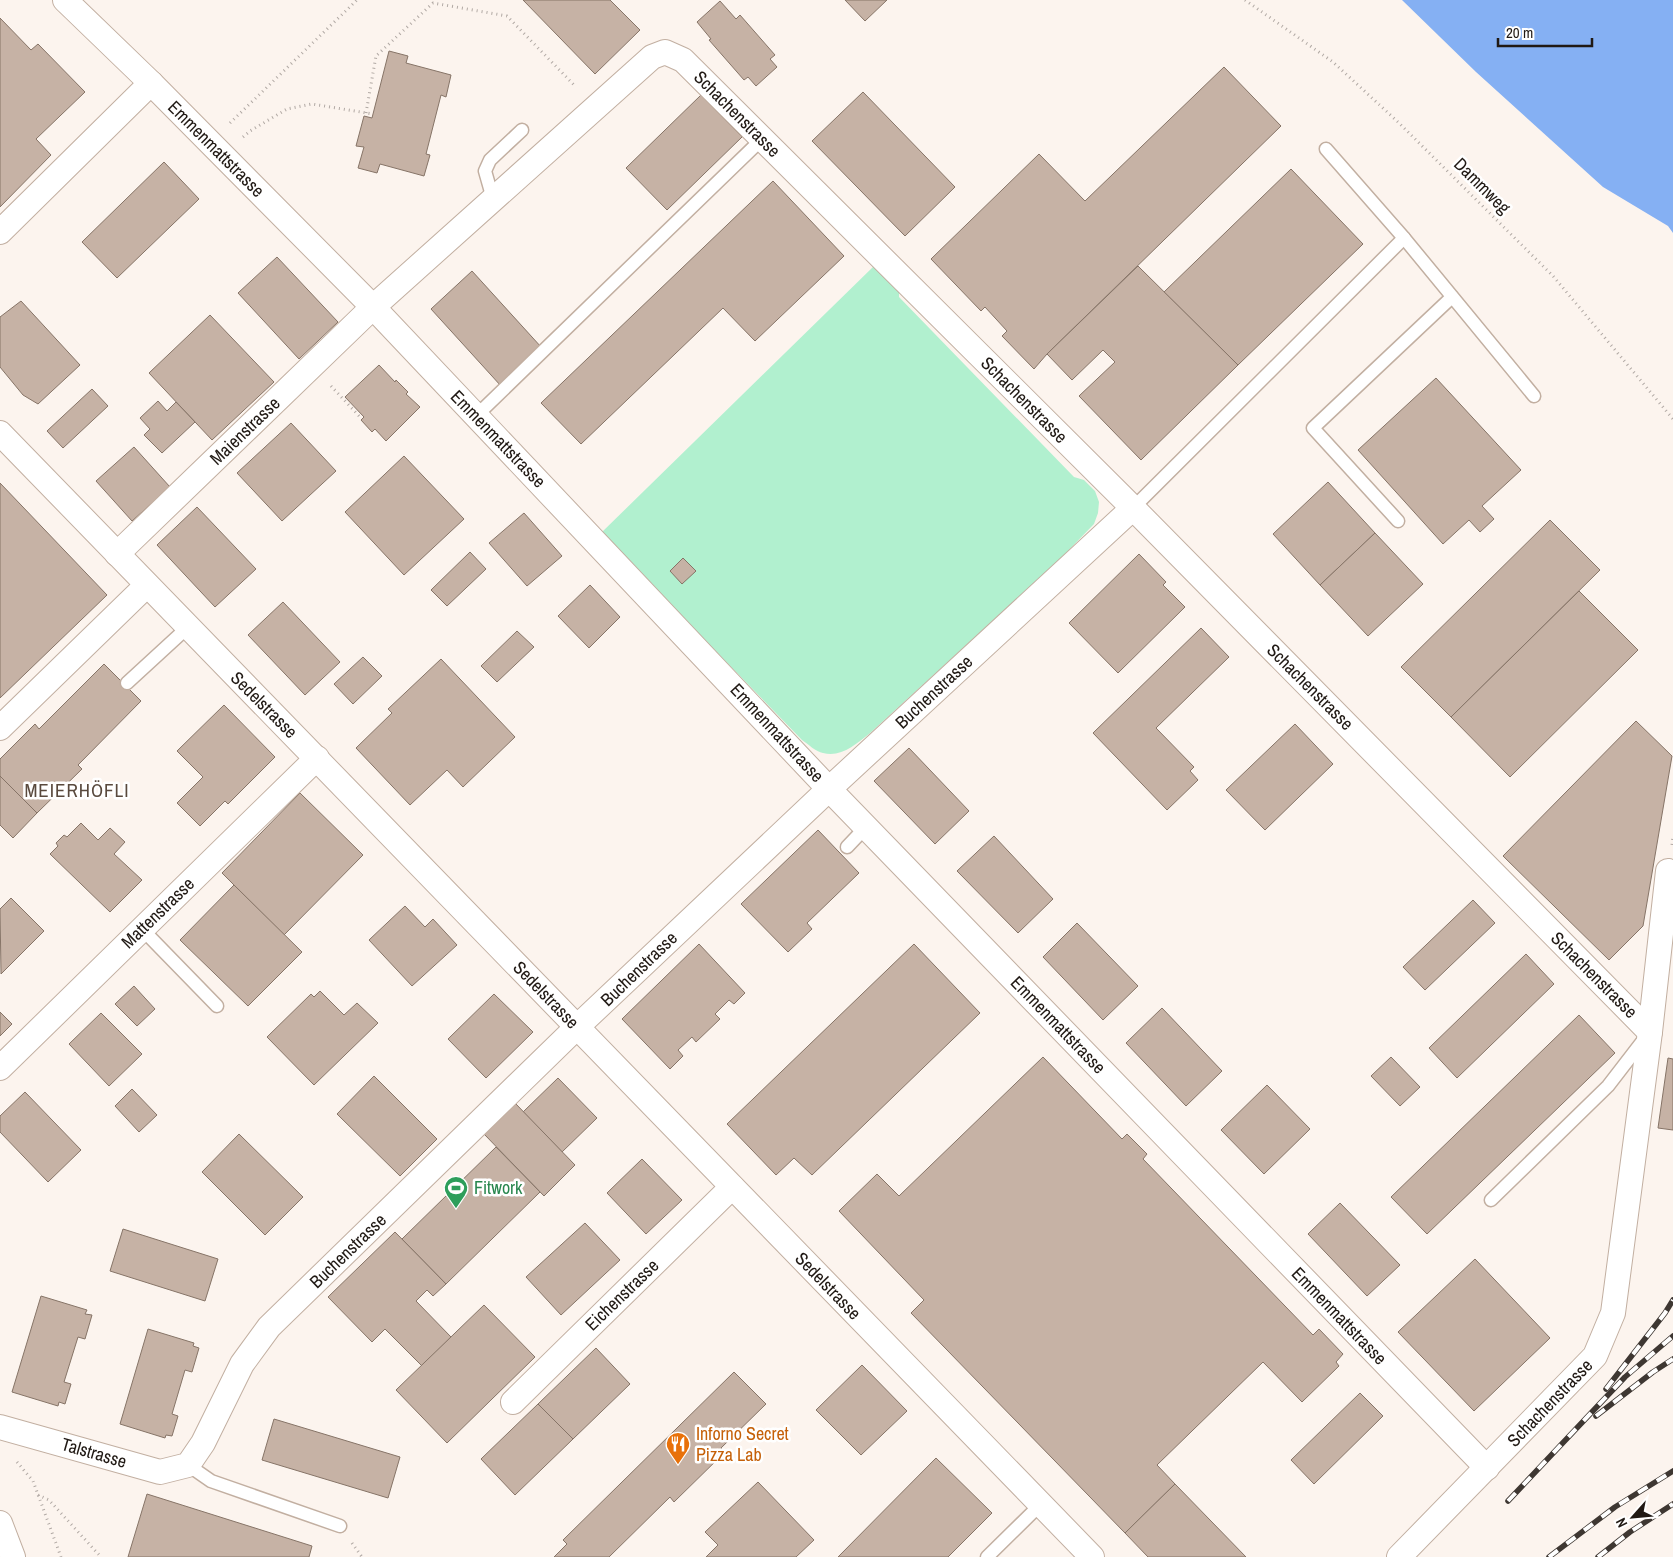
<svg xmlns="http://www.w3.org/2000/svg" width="1673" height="1557" font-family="'Archivo Narrow',sans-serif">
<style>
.green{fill:#b1f0cf}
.water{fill:#85b0f3}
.building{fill:#c6b2a5;stroke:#867467}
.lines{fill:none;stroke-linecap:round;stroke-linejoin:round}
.service-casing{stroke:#c2afa1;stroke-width:15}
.minor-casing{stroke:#c2afa1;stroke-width:26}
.path{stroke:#b1a9a4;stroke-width:3;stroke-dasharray:1 4;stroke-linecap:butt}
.service{stroke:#fff;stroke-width:12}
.minor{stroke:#fff;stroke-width:24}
.rail-casing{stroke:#3e3732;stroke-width:5.5}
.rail{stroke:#fff;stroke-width:4;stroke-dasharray:11;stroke-linecap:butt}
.labels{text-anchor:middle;stroke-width:5;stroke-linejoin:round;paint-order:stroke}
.street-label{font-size:18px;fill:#201914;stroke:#fff}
.leisure-label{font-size:18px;fill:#27864d;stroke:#fff;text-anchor:start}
.food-label{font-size:18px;fill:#c56008;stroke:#fff;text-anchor:start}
.neighbourhood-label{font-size:19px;letter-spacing:1px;fill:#59493d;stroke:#fff}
</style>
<rect width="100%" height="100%" fill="#fcf4ee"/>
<!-- green -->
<path class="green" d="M874,266L899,280V297L1074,477L1084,480L1095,491L1099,502L1098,513L1094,524L1061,558L869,734C856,744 841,758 823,753C816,752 808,744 802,740L601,533Z"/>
<!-- water -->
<path class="water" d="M1402,0H1673V233L1668,226L1603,187L1476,72Z"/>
<!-- building -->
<g class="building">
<path d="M523,0H610L640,30L595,74Z"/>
<path d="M845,0H887L865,21Z"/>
<path d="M720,1L736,19L740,15L775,55L770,59L777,67L756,86L748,77L744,80L709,40L711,39L697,22Z"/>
<path d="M0,18L31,50L38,44L85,92L36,139L51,155L0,207Z"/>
<path d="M389,51L408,56L406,63L451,75L446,97L441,95L426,154L430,155L424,176L380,164L377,173L358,168L364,147L356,146L364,116L372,118Z"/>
<path d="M1224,67L1281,126L1047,354L1034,369L1002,336L1007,331L985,307L981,311L931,259L1039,154L1085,201Z"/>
<path d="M863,92L955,187L905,236L812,141Z"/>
<path d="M701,95L742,137L667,210L626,168Z"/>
<path d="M164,162L199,199L117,278L82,242Z"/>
<path d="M1291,169L1363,244L1238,365L1164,292Z"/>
<path d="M773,181L844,256L755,341L723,308L581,444L541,403Z"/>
<path d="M277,257L338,322L299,359L238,293Z"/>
<path d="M1138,266L1238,365L1141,460L1079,396L1115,362L1103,350L1072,380L1047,354Z"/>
<path d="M472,271L542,348L501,386L431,309Z"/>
<path d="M21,301L80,365L38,404L23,395L0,367V317Z"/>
<path d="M210,315L274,382L212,440L149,373Z"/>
<path d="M379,365L395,382L396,380L408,392L406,394L420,407L386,441L375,429L372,432L361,420L364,417L345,397Z"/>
<path d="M1436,378L1521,470L1482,506L1494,519L1480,532L1469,520L1443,544L1358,450Z"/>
<path d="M92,389L108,406L63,448L47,431Z"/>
<path d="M158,401L167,411L176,402L195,422L162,453L144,435L150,429L140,418Z"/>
<path d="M291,423L336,471L282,521L237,473Z"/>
<path d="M134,447L170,487L132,521L96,481Z"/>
<path d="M404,456L464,519L404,575L345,512Z"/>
<path d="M1328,482L1375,533L1320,585L1273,534Z"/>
<path d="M0,483L107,595L0,698Z"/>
<path d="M197,507L256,569L215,607L157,545Z"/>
<path d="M524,513L562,556L527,586L489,543Z"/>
<path d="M1550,520L1600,570L1451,717L1401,667Z"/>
<path d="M1375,533L1423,584L1368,636L1320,585Z"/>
<path d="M470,552L486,569L447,606L431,590Z"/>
<path d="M1139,554L1166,582L1163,585L1185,607L1118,673L1069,623Z"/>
<path d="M683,558L696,571L682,584L670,571Z"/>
<path d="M590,585L620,617L589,648L558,616Z"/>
<path d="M1579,591L1638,650L1510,777L1451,717Z"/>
<path d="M283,602L340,662L305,695L248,635Z"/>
<path d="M1201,628L1229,657L1156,728L1194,767L1190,771L1198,780L1167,810L1093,733Z"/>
<path d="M517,631L534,647L497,682L481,666Z"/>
<path d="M363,657L382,676L353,704L334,684Z"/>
<path d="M441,659L515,737L463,787L447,770L410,805L356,748L392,713L388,709Z"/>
<path d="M104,664L141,701L78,765L82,769L37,813L0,776V759L35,724L39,729Z"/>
<path d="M224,705L275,757L228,804L225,801L200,826L177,803L203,777L177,751Z"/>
<path d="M1636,721L1672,756L1643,926L1609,960L1503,856Z"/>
<path d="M1295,724L1333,764L1265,830L1226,790Z"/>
<path d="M909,748L969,811L935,844L874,781Z"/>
<path d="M0,776L37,813L13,838L0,825Z"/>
<path d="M300,793L363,855L284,935L222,873Z"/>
<path d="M81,823L98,840L110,828L125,842L114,854L142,880L110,912L50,854L58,846L56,843L64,835L67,837Z"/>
<path d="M818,830L859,873L807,923L812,929L788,952L741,904Z"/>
<path d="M994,836L1053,899L1018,933L957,871Z"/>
<path d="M234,885L302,952L248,1006L180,940Z"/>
<path d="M11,898L44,931L1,974L0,909Z"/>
<path d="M1473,900L1495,923L1425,990L1403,967Z"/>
<path d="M405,906L425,927L433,919L457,945L412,986L369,940Z"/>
<path d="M1077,923L1138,986L1103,1020L1043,957Z"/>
<path d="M699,944L745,993L734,1004L729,1000L715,1014L720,1019L696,1042L692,1037L678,1050L683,1056L670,1069L622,1019Z"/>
<path d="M914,944L980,1013L812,1175L794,1158L776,1175L727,1124Z"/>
<path d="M1526,954L1554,984L1457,1078L1429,1048Z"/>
<path d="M134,986L155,1009L137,1026L115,1004Z"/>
<path d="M320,991L344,1015L357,1003L378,1023L314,1085L267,1037L311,994L314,997Z"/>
<path d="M494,994L533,1032L486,1078L448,1039Z"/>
<path d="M1162,1008L1222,1071L1186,1106L1126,1043Z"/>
<path d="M0,1012L12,1024L0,1036Z"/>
<path d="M101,1013L142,1054L109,1086L69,1044Z"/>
<path d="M1579,1015L1615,1053L1427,1234L1391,1197Z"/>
<path d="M1043,1057L1122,1139L1127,1134L1147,1154L1143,1159L1313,1335L1319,1329L1343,1354L1336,1362L1339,1366L1302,1402L1263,1362L1157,1465L1175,1484L1125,1533L911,1313L924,1300L839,1211L877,1174L899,1196Z"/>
<path d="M1391,1057L1420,1087L1400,1106L1371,1076Z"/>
<path d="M1668,1058L1673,1059V1130L1658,1128Z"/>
<path d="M374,1076L437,1139L400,1176L337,1114Z"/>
<path d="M558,1078L597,1118L562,1152L523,1112Z"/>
<path d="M1267,1085L1310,1129L1264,1174L1221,1130Z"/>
<path d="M132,1089L157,1115L139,1132L115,1106Z"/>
<path d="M25,1092L81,1150L48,1182L0,1132V1116Z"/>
<path d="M515,1103L575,1165L544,1196L484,1134Z"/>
<path d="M239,1134L303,1197L265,1235L202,1172Z"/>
<path d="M496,1147L540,1192L446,1284L402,1239Z"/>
<path d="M642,1159L682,1200L646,1234L607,1193Z"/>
<path d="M1340,1203L1400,1265L1367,1296L1308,1234Z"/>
<path d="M585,1223L620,1260L561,1315L526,1277Z"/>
<path d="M123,1229L218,1259L205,1301L110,1271Z"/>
<path d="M395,1232L446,1284L433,1296L427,1290L416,1301L451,1337L422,1366L385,1329L372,1342L328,1297Z"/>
<path d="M1475,1259L1550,1338L1474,1411L1398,1332Z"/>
<path d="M41,1296L87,1310L85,1314L92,1315L85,1339L78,1337L64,1382L71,1384L65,1404L59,1402L58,1406L12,1392Z"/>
<path d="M484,1305L535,1357L447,1443L396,1390Z"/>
<path d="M148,1329L194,1343L193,1346L199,1348L192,1372L185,1370L172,1414L178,1416L172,1436L166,1435L165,1438L120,1424Z"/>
<path d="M596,1348L630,1384L573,1439L538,1404Z"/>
<path d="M862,1365L907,1411L861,1455L816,1410Z"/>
<path d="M734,1372L766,1404L721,1448L725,1452L674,1502L670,1497L609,1557H554L567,1544L563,1540Z"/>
<path d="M1360,1393L1383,1416L1314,1484L1291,1460Z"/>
<path d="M538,1404L573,1439L515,1495L481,1459Z"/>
<path d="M274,1419L400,1457L388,1498L262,1460Z"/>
<path d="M936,1458L992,1513L948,1557H838Z"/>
<path d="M758,1482L814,1540L796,1557H706L718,1545L705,1532Z"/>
<path d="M1175,1484L1246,1557H1148L1125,1533Z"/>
<path d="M147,1494L312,1546L309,1557H128Z"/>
</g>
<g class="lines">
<!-- service casing -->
<g class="service-casing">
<g id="service">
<path d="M1326,149L1404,238L1534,396"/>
<path d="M493,199L485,171L490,160L522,130"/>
<path d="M476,416L762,139"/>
<path d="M1133,508L1404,238"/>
<path d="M1398,521L1313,428L1452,297"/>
<path d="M127,683L188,627"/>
<path d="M847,847L866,827"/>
<path d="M142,929L217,1006"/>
<path d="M1491,1200L1608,1086L1645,1038"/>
<path d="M188,1465L211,1481L340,1526"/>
<path d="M987,1557L1041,1504"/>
</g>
</g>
<!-- minor casing -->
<g class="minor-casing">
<g id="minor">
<path d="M65,0L151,83L373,307L829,789L1487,1468"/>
<path d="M0,232L151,83"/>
<path d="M0,433L1092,1557"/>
<path d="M117,554L373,307L652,57L665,52L683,60L1133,508L1650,1032"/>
<path d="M0,728L147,585"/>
<path d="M0,1068L317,758"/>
<path d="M513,1402L732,1187"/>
<path d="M0,1427L160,1472L188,1465L203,1443L242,1364L269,1327L577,1027L829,789L1133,508"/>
<path d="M0,1523L13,1557"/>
<path d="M1399,1557L1595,1356L1613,1313L1650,1032L1668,871"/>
</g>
</g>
<!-- path -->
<g class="path">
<path d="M1245,0L1333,62L1398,122L1553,276L1673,419"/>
<path d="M366,113L376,56L433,3L507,16L576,87"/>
<path d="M230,123L357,0"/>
<path d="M243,137L250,131L287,109L312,104L373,114"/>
<path d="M331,386L361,418"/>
<path d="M1672,845L1673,836"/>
<path d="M17,1462L33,1481L61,1557"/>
<path d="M38,1495L49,1500L101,1557"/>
<path d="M352,1543L362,1557"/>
</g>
<!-- service -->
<use href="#service" class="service"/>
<!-- minor -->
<use href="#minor" class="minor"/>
<!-- rail casing -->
<g class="rail-casing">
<g id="rail">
<path d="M1606,1389L1665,1313L1673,1300"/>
<path d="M1596,1416L1653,1372L1673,1359"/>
<path d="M1508,1501L1625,1377L1673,1336"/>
<path d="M1549,1557L1615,1507L1673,1471"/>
<path d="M1598,1557L1630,1532L1673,1504"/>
</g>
</g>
<!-- rail -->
<use href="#rail" class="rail"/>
</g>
<!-- icons -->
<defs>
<g id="stadium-pin" transform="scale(1.25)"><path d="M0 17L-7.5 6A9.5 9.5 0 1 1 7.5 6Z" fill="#2e9e5b" stroke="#fff"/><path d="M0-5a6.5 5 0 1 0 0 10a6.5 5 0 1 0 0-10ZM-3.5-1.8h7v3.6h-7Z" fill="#fff"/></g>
<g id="restaurant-pin" transform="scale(1.25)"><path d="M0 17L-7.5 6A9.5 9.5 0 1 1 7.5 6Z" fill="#e8710a" stroke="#fff"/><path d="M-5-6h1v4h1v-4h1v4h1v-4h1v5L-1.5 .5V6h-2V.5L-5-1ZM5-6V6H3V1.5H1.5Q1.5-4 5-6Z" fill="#fff"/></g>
</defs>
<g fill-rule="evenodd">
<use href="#stadium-pin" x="456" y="1188"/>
<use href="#restaurant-pin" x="678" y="1444"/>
</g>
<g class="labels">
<!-- street labels -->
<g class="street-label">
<text transform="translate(737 114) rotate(45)" y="6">Schachenstrasse</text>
<text transform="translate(216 149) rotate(45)" y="6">Emmenmattstrasse</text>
<text transform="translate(1482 186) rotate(45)" y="6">Dammweg</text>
<text transform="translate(1024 400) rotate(45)" y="6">Schachenstrasse</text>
<text transform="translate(245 431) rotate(-44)" y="6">Maienstrasse</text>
<text transform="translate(498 439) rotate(46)" y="6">Emmenmattstrasse</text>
<text transform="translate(1310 687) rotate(45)" y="6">Schachenstrasse</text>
<text transform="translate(934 692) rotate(-43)" y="6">Buchenstrasse</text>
<text transform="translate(264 705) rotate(45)" y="6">Sedelstrasse</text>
<text transform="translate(777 733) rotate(47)" y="6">Emmenmattstrasse</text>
<text transform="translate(158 913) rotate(-44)" y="6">Mattenstrasse</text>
<text transform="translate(639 969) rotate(-44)" y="6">Buchenstrasse</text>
<text transform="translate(1594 975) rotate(45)" y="6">Schachenstrasse</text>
<text transform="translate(546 995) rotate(46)" y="6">Sedelstrasse</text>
<text transform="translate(1058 1025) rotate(46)" y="6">Emmenmattstrasse</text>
<text transform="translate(348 1251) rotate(-44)" y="6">Buchenstrasse</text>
<text transform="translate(828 1286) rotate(46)" y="6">Sedelstrasse</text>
<text transform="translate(622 1295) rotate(-44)" y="6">Eichenstrasse</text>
<text transform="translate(1339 1316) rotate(46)" y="6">Emmenmattstrasse</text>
<text transform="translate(1550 1403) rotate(-46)" y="6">Schachenstrasse</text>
<text transform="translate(94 1453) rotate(16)" y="6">Talstrasse</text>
</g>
<!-- leisure labels -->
<g class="leisure-label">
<text x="474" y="1194">Fitwork</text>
</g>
<!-- food labels -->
<g class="food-label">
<text x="696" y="1440">Inforno Secret<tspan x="696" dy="21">Pizza Lab</tspan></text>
</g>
<!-- neighbourhood labels -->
<g class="neighbourhood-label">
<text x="77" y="797">MEIERHÖFLI</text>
</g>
</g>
<!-- north arrow -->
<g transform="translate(1633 1517) rotate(243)" stroke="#ffffff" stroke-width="4" paint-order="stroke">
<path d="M0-4L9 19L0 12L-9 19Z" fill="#201914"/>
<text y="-8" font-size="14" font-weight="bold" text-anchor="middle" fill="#201914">N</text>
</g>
<!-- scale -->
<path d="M1498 38v8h94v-8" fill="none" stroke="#201914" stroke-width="2.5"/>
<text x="1506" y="38" font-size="15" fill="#201914" stroke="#ffffff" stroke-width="4" paint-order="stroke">20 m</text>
</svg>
